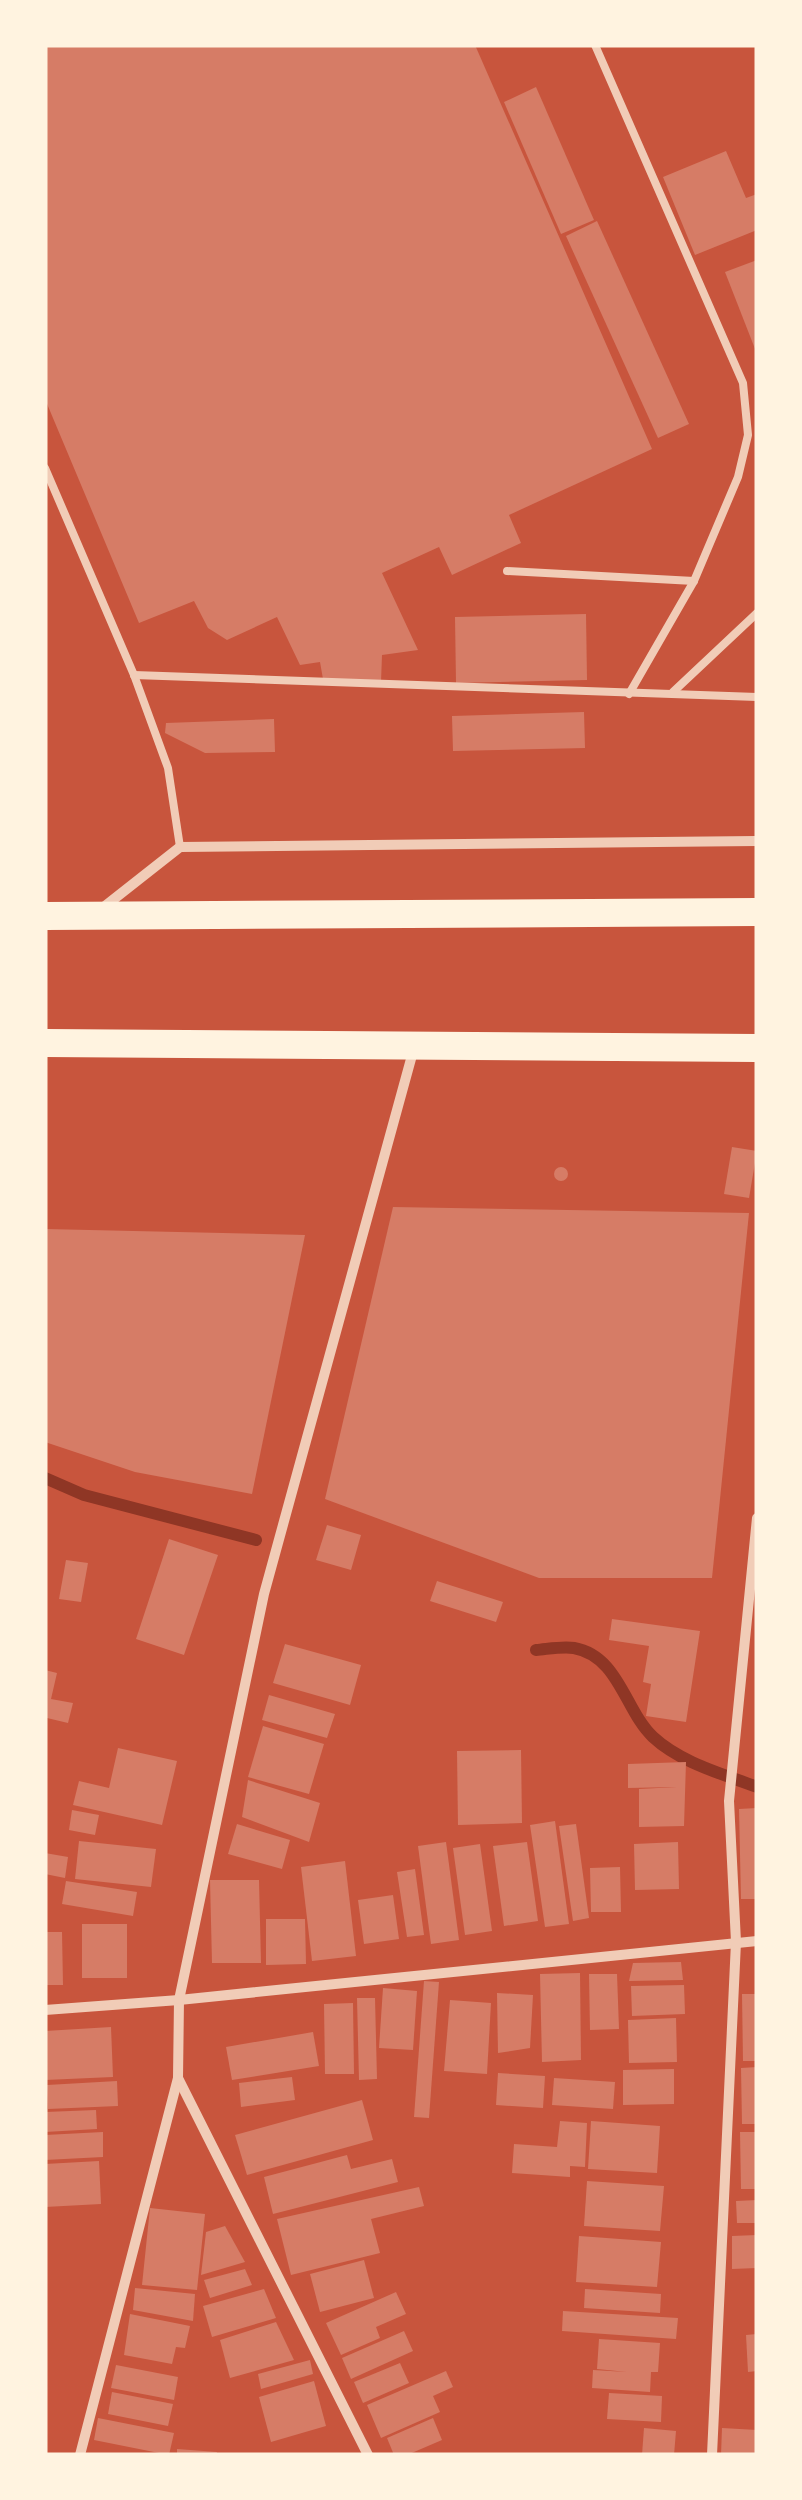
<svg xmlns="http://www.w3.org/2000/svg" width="802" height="2500" font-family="Lato,sans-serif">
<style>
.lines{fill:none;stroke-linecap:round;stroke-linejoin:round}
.stream{stroke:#8f3625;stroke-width:12}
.building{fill:#d67c66}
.service{stroke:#f1ccb7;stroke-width:8}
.minor{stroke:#f1ccb7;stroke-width:10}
.trunk{stroke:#fff3e0;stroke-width:28}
</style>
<rect width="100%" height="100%" fill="#c8553d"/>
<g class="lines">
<!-- stream -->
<g class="stream">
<path d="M45,1478L84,1495L256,1540"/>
<path d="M536,1650C548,1649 563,1646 574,1648C619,1656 625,1711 653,1737C681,1763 723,1774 757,1787"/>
</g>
</g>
<!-- building -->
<g class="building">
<path d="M45,45H475L652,449L509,515L521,543L452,575L439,547L382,573L418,650L382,655L381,682L323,679L320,662L300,665L277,617L227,640L208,628L194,601L139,623L45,399Z"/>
<path d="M536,87L594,220L561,234L504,102Z"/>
<path d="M726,151L746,198L757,194V230L695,255L663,177Z"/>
<path d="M597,221L689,424L658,438L566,236Z"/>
<path d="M757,260V354L725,272Z"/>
<path d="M586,614L587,680L456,683L455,617Z"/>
<path d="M584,712L585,748L453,751L452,716Z"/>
<path d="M274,719L275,752L205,753L165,733L166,723Z"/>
<path d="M732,1147L757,1151L749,1198L724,1194Z"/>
<circle cx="561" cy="1174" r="7"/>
<path d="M393,1207L749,1213L712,1578H539L325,1499Z"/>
<path d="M45,1229L305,1235L252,1494L135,1472L45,1442Z"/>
<path d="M327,1525L361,1535L351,1570L316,1560Z"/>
<path d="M169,1539L218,1555L184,1655L136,1639Z"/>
<path d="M66,1560L88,1563L81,1602L59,1599Z"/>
<path d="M437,1581L503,1602L496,1622L430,1601Z"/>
<path d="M612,1619L700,1631L686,1722L646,1716L651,1684L643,1682L649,1646L609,1640Z"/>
<path d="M285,1644L361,1665L350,1705L273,1683Z"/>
<path d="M45,1670L57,1673L51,1699L73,1703L68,1723L47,1718Z"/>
<path d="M269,1695L335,1714L327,1738L262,1720Z"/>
<path d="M263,1726L324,1744L309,1794L248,1777Z"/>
<path d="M118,1748L177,1761L162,1825L73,1805L79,1781L109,1788Z"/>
<path d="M521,1750L522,1823L458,1825L457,1751Z"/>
<path d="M686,1762L684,1826L639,1827V1789L677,1787L628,1788V1764Z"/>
<path d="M248,1780L320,1803L309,1842L242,1817Z"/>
<path d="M757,1808V1899H741L739,1809Z"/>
<path d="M72,1810L99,1815L95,1835L69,1830Z"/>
<path d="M555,1821L569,1924L545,1927L530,1825Z"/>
<path d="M237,1824L290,1840L282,1869L228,1854Z"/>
<path d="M576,1824L589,1918L573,1921L559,1826Z"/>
<path d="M79,1841L156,1849L151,1887L75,1879Z"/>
<path d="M446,1842L459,1940L431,1944L418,1846Z"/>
<path d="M527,1842L538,1921L504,1926L493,1846Z"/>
<path d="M678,1842L679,1889L635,1890L634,1844Z"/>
<path d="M480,1844L492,1931L465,1935L453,1848Z"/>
<path d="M45,1853L68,1857L65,1878L45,1874Z"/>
<path d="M345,1861L356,1956L312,1961L301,1867Z"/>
<path d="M620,1867L621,1912H591L590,1868Z"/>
<path d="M415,1869L424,1935L407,1937L397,1872Z"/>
<path d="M210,1880H259L261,1963H212Z"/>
<path d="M66,1881L137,1892L133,1916L62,1904Z"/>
<path d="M393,1895L399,1939L364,1944L358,1900Z"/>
<path d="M266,1919H305L306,1964L266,1965Z"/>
<rect x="82" y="1924" width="45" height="54"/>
<path d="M45,1932H62L63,1985H45Z"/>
<path d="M681,1962L683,1980L629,1981L633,1963Z"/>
<path d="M580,1973L581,2060L542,2062L540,1974Z"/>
<path d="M589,1974H617L619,2029L590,2030Z"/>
<path d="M424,1981L439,1982L429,2118L414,2117Z"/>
<path d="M684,1985L685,2014L632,2016L631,1986Z"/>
<path d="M383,1988L417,1991L413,2050L379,2048Z"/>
<path d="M497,1993L533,1995L530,2048L498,2053Z"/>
<path d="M742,1994H757V2061H743Z"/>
<path d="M357,1998H375L377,2079L359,2080Z"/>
<path d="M450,2000L491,2003L487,2074L444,2071Z"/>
<path d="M353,2003L354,2074H325L324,2004Z"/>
<path d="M676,2018L677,2062L629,2063L628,2020Z"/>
<path d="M111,2027L113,2077L45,2080V2031Z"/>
<path d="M313,2032L319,2066L232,2080L226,2047Z"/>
<path d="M757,2067V2124H742L741,2068Z"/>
<path d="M674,2069V2104L623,2105V2070Z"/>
<path d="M498,2073L545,2076L543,2108L496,2105Z"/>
<path d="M292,2077L295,2100L241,2107L239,2083Z"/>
<path d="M554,2078L615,2082L613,2109L552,2105Z"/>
<path d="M117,2081L118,2106L48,2109L47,2085Z"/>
<path d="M362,2100L373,2140L247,2175L235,2135Z"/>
<path d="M96,2110L97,2129L45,2132V2112Z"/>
<path d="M560,2121L587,2123L585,2167L570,2166V2177L512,2173L514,2144L557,2147Z"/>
<path d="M591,2121L660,2126L657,2173L588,2169Z"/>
<path d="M103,2132V2157L45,2160V2135Z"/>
<path d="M740,2132H757V2189H741Z"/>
<path d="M347,2155L351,2169L392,2159L398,2182L273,2214L264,2177Z"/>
<path d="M99,2161L101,2204L45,2207V2164Z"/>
<path d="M587,2181L664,2186L660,2231L584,2226Z"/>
<path d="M419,2187L424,2206L371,2219L380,2253L291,2275L277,2219Z"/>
<path d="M757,2200V2223H737L736,2201Z"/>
<path d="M150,2208L205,2214L197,2290L142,2285Z"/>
<path d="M225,2226L245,2262L201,2275L206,2232Z"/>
<path d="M757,2235V2268L732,2269V2236Z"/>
<path d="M579,2236L661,2242L657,2287L576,2282Z"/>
<path d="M364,2260L374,2298L320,2312L310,2274Z"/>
<path d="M245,2269L252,2285L210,2298L204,2280Z"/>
<path d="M135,2288L195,2294L193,2321L133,2310Z"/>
<path d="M264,2289L276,2318L212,2337L203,2306Z"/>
<path d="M585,2289L661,2294L660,2313L584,2308Z"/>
<path d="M396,2292L406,2314L376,2327L380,2338L341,2355L326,2323Z"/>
<path d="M563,2311L678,2318L676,2339L562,2331Z"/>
<path d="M130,2314L190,2326L185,2348L176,2347L172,2364L124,2355Z"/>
<path d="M276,2322L294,2360L230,2378L220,2340Z"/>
<path d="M404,2331L413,2351L351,2379L342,2358Z"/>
<path d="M757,2334V2371L748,2372L746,2335Z"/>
<path d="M599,2339L660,2343L658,2372H651L650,2392L592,2388L593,2370L627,2372L597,2369Z"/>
<path d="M310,2360L313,2374L261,2389L258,2374Z"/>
<path d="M400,2363L409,2383L363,2403L354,2382Z"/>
<path d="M116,2365L178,2377L174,2400L111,2388Z"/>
<path d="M446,2371L453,2387L433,2396L440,2412L381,2438L367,2405Z"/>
<path d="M314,2381L326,2426L271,2442L259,2397Z"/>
<path d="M112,2392L173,2404L168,2426L108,2414Z"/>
<path d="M609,2393L662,2396L661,2422L607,2419Z"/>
<path d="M98,2418L174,2433L169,2455L94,2440Z"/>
<path d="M433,2418L442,2440L407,2455H394L387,2438Z"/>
<path d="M644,2428L676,2431L674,2455H642Z"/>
<path d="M722,2428L757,2430V2455H721Z"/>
<path d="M177,2449L217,2452L216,2455H177Z"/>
</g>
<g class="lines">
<!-- service -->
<g class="service">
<path d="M595,45L743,383L748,435L738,477L694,581L629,694"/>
<path d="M45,468L134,675L168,768L180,847"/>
<path d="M507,571L694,581"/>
<path d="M134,675L757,697"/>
<path d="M673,692L757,613"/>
</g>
<!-- minor -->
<g class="minor">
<path d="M100,910L180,847L757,841"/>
<path d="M45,2010L179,2000L757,1941"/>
<path d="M178,2078L368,2455"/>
<path d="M80,2455L178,2078L179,2000L264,1594L414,1048"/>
<path d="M712,2455L736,1942L729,1801L757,1518"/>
</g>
<!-- trunk -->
<g class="trunk">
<path d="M45,916L757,912"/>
<path d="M45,1043L757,1048"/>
</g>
</g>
<!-- border -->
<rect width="802" height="2500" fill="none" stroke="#fff3e0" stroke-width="95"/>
</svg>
